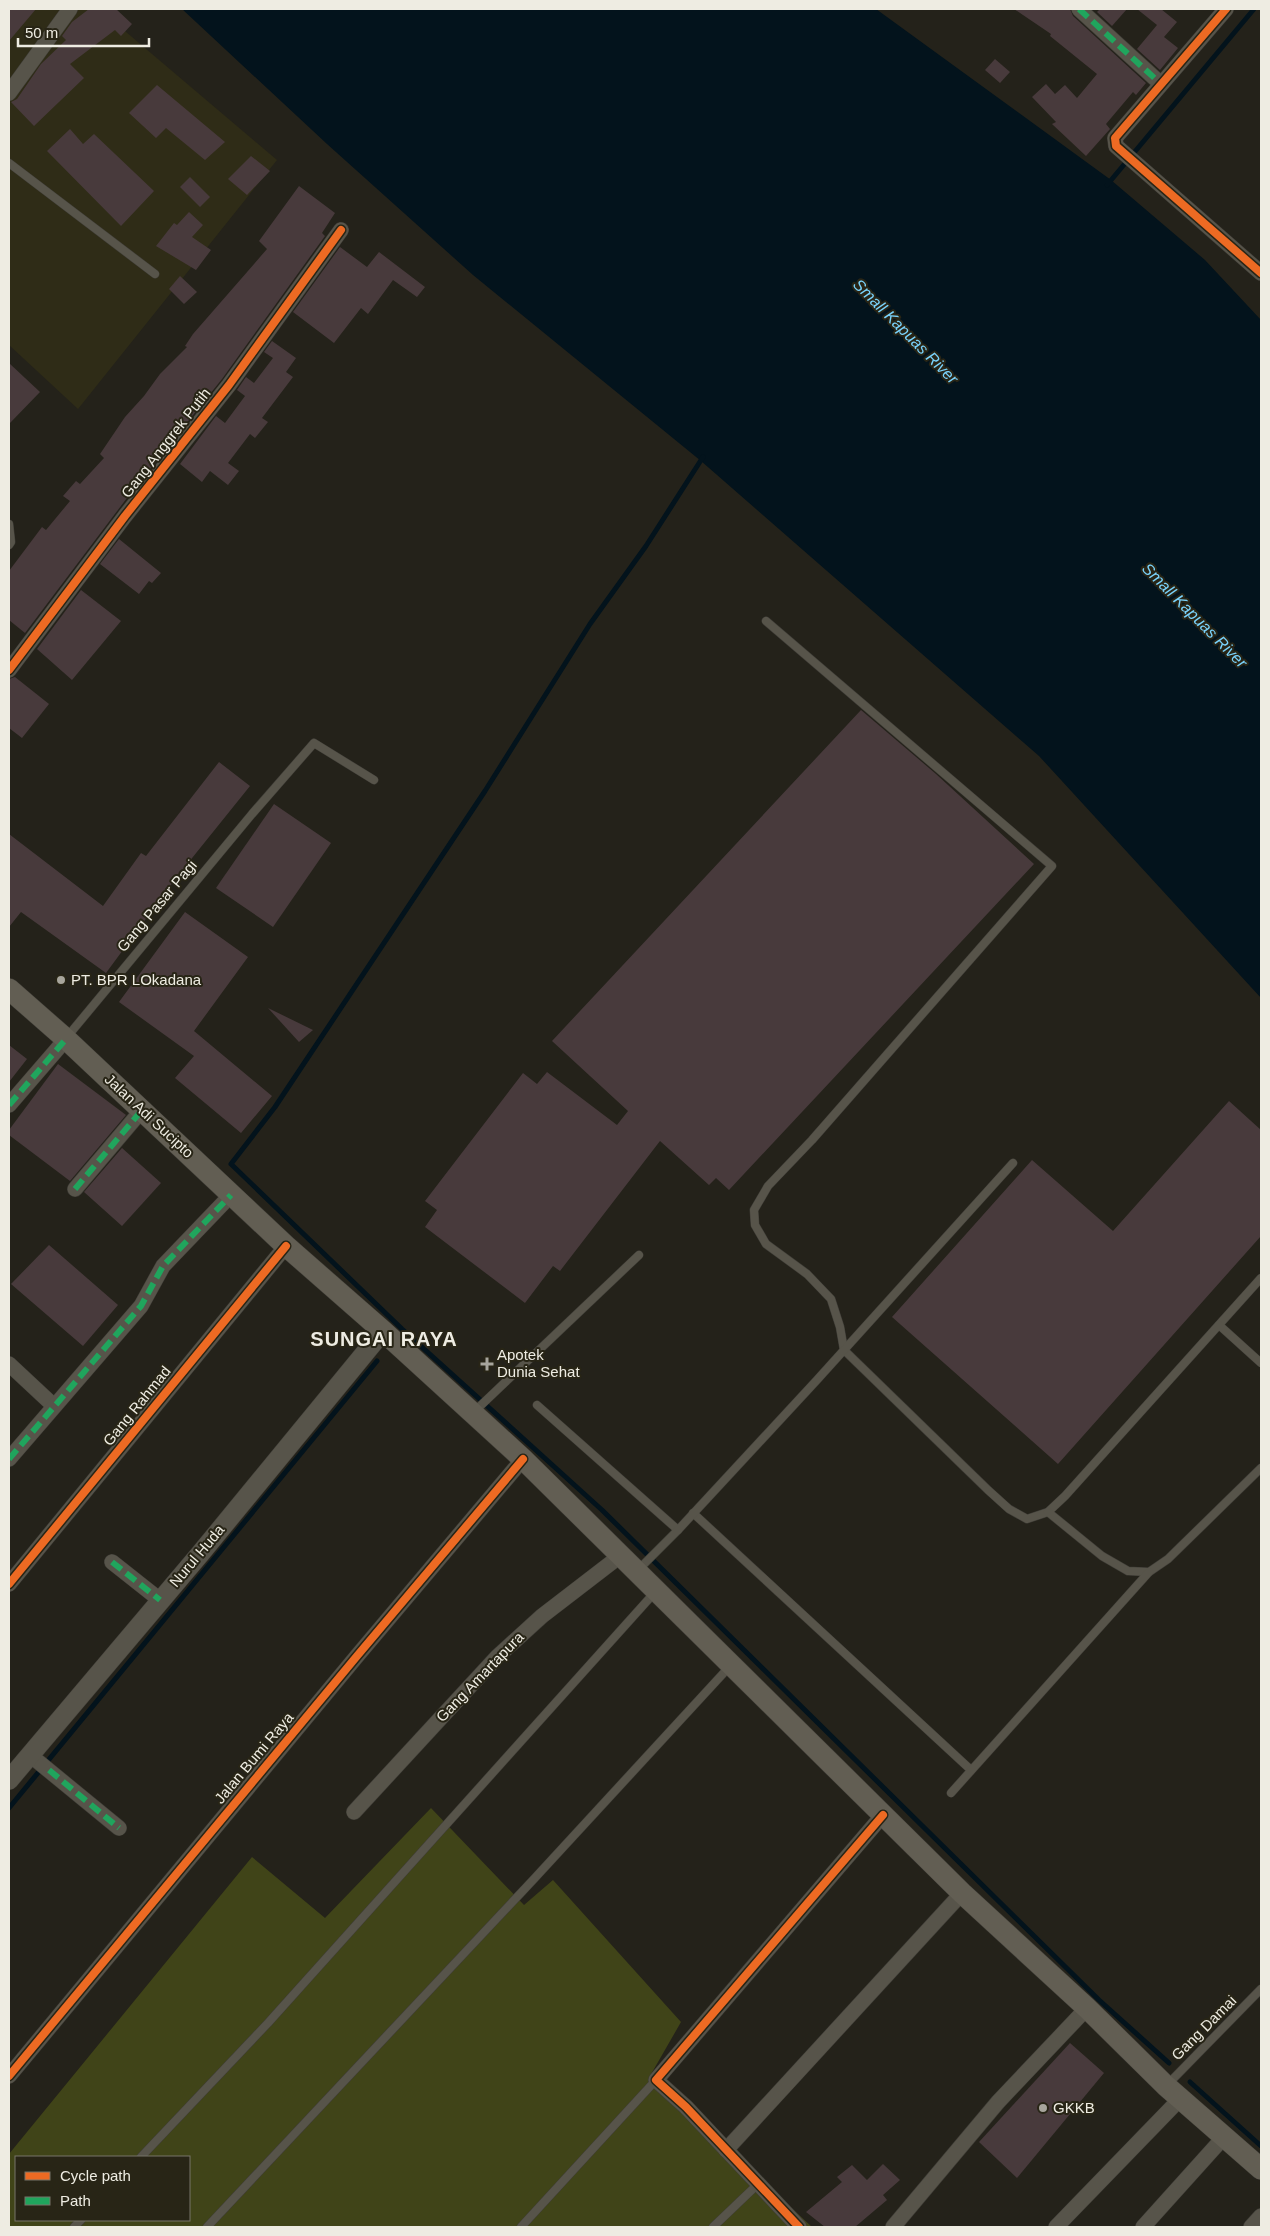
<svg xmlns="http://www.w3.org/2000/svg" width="1270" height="2236" font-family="Arial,sans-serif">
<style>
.built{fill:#2f2c17}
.green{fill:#404418;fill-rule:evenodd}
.water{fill:#03131c}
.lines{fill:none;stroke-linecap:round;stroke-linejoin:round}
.stream{stroke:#03131c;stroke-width:5}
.building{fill:#483a3c}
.service-casing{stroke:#3f3d37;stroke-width:9}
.minor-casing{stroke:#3f3d37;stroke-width:16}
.tertiary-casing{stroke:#3f3d37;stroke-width:20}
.secondary-casing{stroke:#3f3d37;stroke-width:22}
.service{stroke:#57544a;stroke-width:8}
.minor{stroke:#57544a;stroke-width:15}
.tertiary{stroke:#57544a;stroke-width:19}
.secondary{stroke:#625e53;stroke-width:21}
.quiet{stroke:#20a55d;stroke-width:6;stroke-dasharray:12 6;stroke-linecap:butt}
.cycleway-casing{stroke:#282516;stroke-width:11}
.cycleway{stroke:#ed6a23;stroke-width:8}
.poi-dot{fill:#a7a59c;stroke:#282516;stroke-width:2}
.labels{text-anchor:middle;stroke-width:4;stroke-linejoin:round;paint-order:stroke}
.street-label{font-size:15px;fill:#eeece2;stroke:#282516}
.poi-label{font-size:15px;fill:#eeece2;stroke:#282516;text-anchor:start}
.water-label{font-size:16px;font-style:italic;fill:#7ad3fc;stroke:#282516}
.district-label{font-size:20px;font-weight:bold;letter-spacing:1px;fill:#eeece2;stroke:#282516}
</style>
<rect width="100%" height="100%" fill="#24221a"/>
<!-- built -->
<path class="built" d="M9,9H99L277,160L78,409L9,345Z"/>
<!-- green -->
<path class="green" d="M431,1808L524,1905L553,1880L681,2022L650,2076L812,2227H9V2154L252,1857L325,1918ZM16,2157H189V2220H16Z"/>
<!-- water -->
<path class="water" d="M182,9H876L1111,180L1205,260L1261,320V998L1039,756L701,461L473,275L327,144Z"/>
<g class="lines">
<!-- stream -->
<g class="stream">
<path d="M1107,185L1254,9"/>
<path d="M703,457L646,546L590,624L485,791L275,1107L231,1164L402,1329L602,1510L1099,2000L1169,2063"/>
<path d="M9,1808L377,1361"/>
<path d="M1190,2082L1261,2146"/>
</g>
</g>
<!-- building -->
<g class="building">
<path d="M9,9H36L9,41Z"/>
<path d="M89,9H116L132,24L121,36L115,30L70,64L84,78L34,126L11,102L17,99L41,64L66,40L62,36L72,22Z"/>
<path d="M1014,9H1070L1073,16L1146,83L1136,95L1133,92L1106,124L1110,129L1086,156L1052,124L1056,122L1032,97L1046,84L1055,94L1065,85L1077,98L1097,74L1050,36L1051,34Z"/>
<path d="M1100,9H1127L1112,26L1097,12Z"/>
<path d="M1137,9H1161L1177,22L1164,37L1178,48L1160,70L1137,49L1157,25Z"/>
<path d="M995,59L1010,72L1000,83L985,70Z"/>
<path d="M157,85L225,142L205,160L166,128L156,138L129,113Z"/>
<path d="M70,129L83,144L94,134L154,191L121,226L47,151Z"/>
<path d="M251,156L270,171L247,195L228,179Z"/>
<path d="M190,177L210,197L200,207L180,187Z"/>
<path d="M299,186L335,213L322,233L325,236L222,379L185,425L179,421L159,445L165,451L136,486L25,633L9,620V571L42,527L46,530L70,501L63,496L76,481L80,484L104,458L100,454L125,417L144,396L160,374L187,347L185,346L193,334L267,249L259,241Z"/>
<path d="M189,212L203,225L192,237L211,250L196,270L156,246L174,223L177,225Z"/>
<path d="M340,247L367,267L379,252L425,287L417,297L393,280L368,314L361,308L334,343L293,312Z"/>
<path d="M180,276L197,292L184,304L169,289Z"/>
<path d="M272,341L296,358L286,372L293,377L262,418L268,422L255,438L250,434L228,463L239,471L228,485L210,471L202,482L180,464L216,416L225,423L245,396L237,390L246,377L254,383L273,358L264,352Z"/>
<path d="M9,363L40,392L9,424Z"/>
<path d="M119,539L161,573L152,583L149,581L139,594L100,564Z"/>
<path d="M81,590L121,621L72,680L37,649Z"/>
<path d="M15,677L49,704L22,738L9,728V679Z"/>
<path d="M861,710L936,774L1034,864L729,1190L716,1178L709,1185L660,1141L560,1271L553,1266L525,1303L425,1227L437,1210L425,1201L523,1073L537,1084L547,1072L617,1125L628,1111L552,1041Z"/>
<path d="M219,762L250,786L176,878L106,973L21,912L9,927V834L103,906L141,853L146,856Z"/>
<path d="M274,804L331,843L273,927L216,888Z"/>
<path d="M185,912L248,957L194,1031L272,1096L241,1133L175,1078L194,1056L119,1002Z"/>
<path d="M268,1008L313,1030L299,1042Z"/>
<path d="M9,1045L27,1059L9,1082Z"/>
<path d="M58,1064L126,1115L70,1181L9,1135V1130Z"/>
<path d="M1229,1101L1261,1130V1236L1058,1464L892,1317L1032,1160L1113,1231Z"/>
<path d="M122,1148L161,1183L122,1226L84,1192Z"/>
<path d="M49,1245L118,1305L83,1346L11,1284Z"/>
<path d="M1070,2043L1104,2073L1017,2178L979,2142Z"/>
<path d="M883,2164L900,2180L883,2195L887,2200L855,2227H825L806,2212L842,2182L837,2177L852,2165L867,2180Z"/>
</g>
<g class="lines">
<!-- service casing -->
<g class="service-casing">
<g id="service">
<path d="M9,163L155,274"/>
<path d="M9,524L11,542L9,545"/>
<path d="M766,621L1052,866L812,1140L768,1186L754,1210L755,1225L766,1244L807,1274L831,1299L840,1327L844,1350L988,1490L1009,1509L1027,1519L1048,1512L1065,1496L1261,1278"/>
<path d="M67,1037L252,814L314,743L374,780"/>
<path d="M1219,1325L1261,1363"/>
<path d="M537,1405L678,1530"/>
<path d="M477,1409L639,1255"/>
<path d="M1048,1512L1102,1556L1128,1571L1149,1572L1168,1559L1261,1468"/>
<path d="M693,1513L971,1770"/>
<path d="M638,1570L678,1530L816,1381L1013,1163"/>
<path d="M951,1793L1149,1572"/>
<path d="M1168,2084L1261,1989"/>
<path d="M141,2157L268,2023L656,1591"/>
<path d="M74,2227L81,2220"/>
<path d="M207,2227L533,1880L731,1665"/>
<path d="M521,2227L656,2080"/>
<path d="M713,2227L758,2184"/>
</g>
</g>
<!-- minor casing -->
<g class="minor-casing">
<g id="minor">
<path d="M1079,9L1161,84"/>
<path d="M1226,9L1115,138L1116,146L1261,273"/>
<path d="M9,93L70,9"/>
<path d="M9,670L125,516L229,385L341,230"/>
<path d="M9,1105L66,1039"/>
<path d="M75,1189L142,1110"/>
<path d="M9,1364L54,1406"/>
<path d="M9,1459L141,1306L163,1266L231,1195"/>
<path d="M112,1562L160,1600"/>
<path d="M9,1584L286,1246"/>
<path d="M30,1755L119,1828"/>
<path d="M354,1812L497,1657L542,1616L620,1556"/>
<path d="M9,2076L357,1656L523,1459"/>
<path d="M726,2150L962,1893"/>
<path d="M799,2227L686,2107L656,2080L883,1815"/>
<path d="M893,2227L998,2102L1087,2008"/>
<path d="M1056,2227L1180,2099"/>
<path d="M1143,2227L1224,2137"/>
<path d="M1251,2227L1261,2216"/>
</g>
</g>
<!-- tertiary casing -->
<g class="tertiary-casing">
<path id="tertiary" d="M9,1780L200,1554L383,1331"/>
</g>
<!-- secondary casing -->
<g class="secondary-casing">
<path id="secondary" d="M9,989L66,1039L286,1246L383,1331L523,1459L962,1893L1087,2008L1166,2086L1261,2169"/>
</g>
<!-- service -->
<use href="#service" class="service"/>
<!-- minor -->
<use href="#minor" class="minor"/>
<!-- tertiary -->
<use href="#tertiary" class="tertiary"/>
<!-- secondary -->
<use href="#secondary" class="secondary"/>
<!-- quiet -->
<g class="quiet">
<path d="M1079,9L1161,84"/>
<path d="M9,1105L66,1039"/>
<path d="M75,1189L142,1110"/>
<path d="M9,1459L141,1306L163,1266L231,1195"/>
<path d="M112,1562L160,1600"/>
<path d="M49,1770L119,1828"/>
</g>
<!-- cycleway casing -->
<g class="cycleway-casing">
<g id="cycleway">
<path d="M1226,9L1115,138L1116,146L1261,273"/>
<path d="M9,670L125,516L229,385L341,230"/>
<path d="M9,1584L286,1246"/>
<path d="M9,2076L357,1656L523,1459"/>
<path d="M799,2227L686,2107L656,2080L883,1815"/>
</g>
</g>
<!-- cycleway -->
<use href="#cycleway" class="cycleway"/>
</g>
<!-- markers -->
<g class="poi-dot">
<circle cx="61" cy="980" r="5"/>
<path d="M484.5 1356.5h5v5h5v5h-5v5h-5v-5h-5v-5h5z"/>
<circle cx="1043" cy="2108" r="5"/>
</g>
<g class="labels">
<!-- street labels -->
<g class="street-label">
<text transform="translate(166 443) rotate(-52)" y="5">Gang Anggrek Putih</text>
<text transform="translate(157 906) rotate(-50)" y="5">Gang Pasar Pagi</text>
<text transform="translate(149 1116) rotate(43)" y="5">Jalan Adi Sucipto</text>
<text transform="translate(137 1406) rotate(-51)" y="5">Gang Rahmad</text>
<text transform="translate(197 1556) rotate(-50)" y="5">Nurul Huda</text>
<text transform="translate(480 1677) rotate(-46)" y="5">Gang Amartapura</text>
<text transform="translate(254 1758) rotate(-50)" y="5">Jalan Bumi Raya</text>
<text transform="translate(1204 2028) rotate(-45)" y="5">Gang Damai</text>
</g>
<!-- poi labels -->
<g class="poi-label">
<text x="71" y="985">PT. BPR LOkadana</text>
<text x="497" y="1360">Apotek<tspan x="497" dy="17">Dunia Sehat</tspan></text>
<text x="1053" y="2113">GKKB</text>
</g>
<!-- water labels -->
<g class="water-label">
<text transform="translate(906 331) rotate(45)" y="6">Small Kapuas River</text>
<text transform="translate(1195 615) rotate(45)" y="6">Small Kapuas River</text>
</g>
<!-- district labels -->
<g class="district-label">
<text x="384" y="1346">SUNGAI RAYA</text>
</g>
</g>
<!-- border -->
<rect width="1270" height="2236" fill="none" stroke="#eeece2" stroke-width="20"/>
<!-- legend -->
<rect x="15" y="2156" width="175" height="65" fill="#282516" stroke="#777568"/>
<rect x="25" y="2172" width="25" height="8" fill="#ed6a23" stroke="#777568"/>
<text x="60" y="2181" font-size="15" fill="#eeece2">Cycle path</text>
<rect x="25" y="2197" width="25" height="8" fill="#20a55d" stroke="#777568"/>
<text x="60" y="2206" font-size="15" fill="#eeece2">Path</text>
<!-- scale -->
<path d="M18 38v8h131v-8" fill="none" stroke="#eeece2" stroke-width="2.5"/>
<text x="25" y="38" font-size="15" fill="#eeece2" stroke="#282516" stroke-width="4" paint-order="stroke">50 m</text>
</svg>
